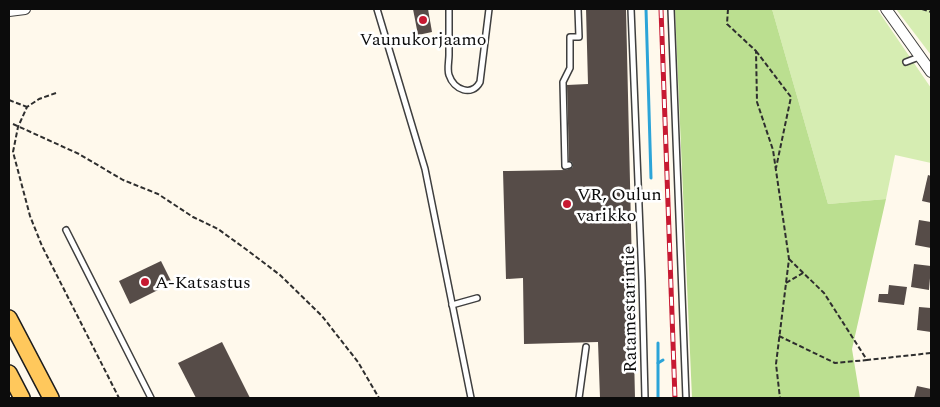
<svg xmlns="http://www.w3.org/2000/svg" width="940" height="407" font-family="Spectral,serif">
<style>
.green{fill:#d6edb2}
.forest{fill:#bbdf90}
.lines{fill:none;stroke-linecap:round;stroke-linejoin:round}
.stream{stroke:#2ca4d8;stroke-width:3}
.building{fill:#564c48}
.lane-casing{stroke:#3f3f3f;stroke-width:8}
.street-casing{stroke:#3f3f3f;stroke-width:12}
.primary-casing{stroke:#1d1d1d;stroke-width:18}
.path{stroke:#2e2e2e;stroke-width:2;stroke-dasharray:5 2.5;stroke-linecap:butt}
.lane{stroke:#fff;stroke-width:5}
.street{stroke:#fff;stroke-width:10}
.primary{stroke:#ffc85c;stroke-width:15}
.rail-casing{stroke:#c71932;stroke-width:5}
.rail{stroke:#fff;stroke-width:3;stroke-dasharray:9;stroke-linecap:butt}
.poi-dot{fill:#c71932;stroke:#fff;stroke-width:2}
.labels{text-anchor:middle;stroke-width:5;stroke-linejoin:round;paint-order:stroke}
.poi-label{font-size:18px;fill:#0c0c0c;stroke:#fff;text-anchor:start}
.street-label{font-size:18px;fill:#0c0c0c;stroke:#fff}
</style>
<rect width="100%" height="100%" fill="#fff9ec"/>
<!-- green -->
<g class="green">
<path d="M772,9H877L931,88V163L895,155L886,199L828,204Z"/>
<path d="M896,9H931V55Z"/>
</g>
<!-- forest -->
<path class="forest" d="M675,9H772L828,204L886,199L852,349L860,398H692Z"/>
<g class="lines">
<!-- stream -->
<g class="stream">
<path d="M646,9L651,178"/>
<path d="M658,343V398"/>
<path d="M658,363L663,360"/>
</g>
</g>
<!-- building -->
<g class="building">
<path d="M413,9H428L432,32L418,35Z"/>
<path d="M586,9H626L635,398H600L598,342L524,344L523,278L506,279L503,171L566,170L573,167L572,162L569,161L567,85L588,84Z"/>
<path d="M928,175L931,176V203L922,201Z"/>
<path d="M919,220L931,222V248L915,245Z"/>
<path d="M161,261L172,283L130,304L119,281Z"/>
<path d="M914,264L931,266L929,290L911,287Z"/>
<path d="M889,285L907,287L904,305L878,302L879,294H888Z"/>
<path d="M919,307L931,308V332L917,330Z"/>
<path d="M222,342L250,398H196L178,363Z"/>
<path d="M917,386L931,389V398H914Z"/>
</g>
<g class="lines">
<!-- lane casing -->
<g class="lane-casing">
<g id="lane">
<path d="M377,9L425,169L471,398"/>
<path d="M449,9C449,24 449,40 449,55C449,61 447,69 449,75C454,90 472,97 480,82L489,9"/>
<path d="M631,9L642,280L645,398"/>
<path d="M671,9L686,398"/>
<path d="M906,62L919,57"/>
<path d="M569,165L565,166L563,82L570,68V37H579L578,9"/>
<path d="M66,230L151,398"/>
<path d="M452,305L477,298"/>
<path d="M579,398L586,347"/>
</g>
</g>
<!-- street casing -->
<g class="street-casing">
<g id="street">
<path d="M886,9L931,72"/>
<path d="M9,11L25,9"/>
</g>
</g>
<!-- primary casing -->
<g class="primary-casing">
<g id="primary">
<path d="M9,318L51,398"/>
<path d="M9,373L22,398"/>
</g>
</g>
<!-- path -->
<g class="path">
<path d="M728,9L727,24L756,51L757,102L773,150L789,259L776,364L780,398"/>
<path d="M922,9L931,12"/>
<path d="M756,51L791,97L776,168"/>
<path d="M56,93L39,99L27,107L18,127L13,152L30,216L42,246L119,398"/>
<path d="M9,100L27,107"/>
<path d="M13,124L79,154L123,180L158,194L193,217L218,229L247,250L280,275L322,316L358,362L379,398"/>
<path d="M789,259L824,293L867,360L931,353"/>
<path d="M786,283L803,273"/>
<path d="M779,336L835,363L867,360"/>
</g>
<!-- lane -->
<use href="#lane" class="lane"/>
<!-- street -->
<use href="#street" class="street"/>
<!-- primary -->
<use href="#primary" class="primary"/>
<!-- rail casing -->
<g class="rail-casing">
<path id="rail" d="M661,9L675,398"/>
</g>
<!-- rail -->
<use href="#rail" class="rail"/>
</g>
<!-- markers -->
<g class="poi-dot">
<circle cx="423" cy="20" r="5"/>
<circle cx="567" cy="204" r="5"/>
<circle cx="145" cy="282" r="5"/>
</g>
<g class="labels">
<!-- poi labels -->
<g class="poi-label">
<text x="423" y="45" text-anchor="middle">Vaunukorjaamo</text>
<text x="577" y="200">VR, Oulun<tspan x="577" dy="21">varikko</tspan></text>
<text x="155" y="288">A-Katsastus</text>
</g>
<!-- street labels -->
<g class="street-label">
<text transform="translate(629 309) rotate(-91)" y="6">Ratamestarintie</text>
</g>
</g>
<!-- border -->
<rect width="940" height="407" fill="none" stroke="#0c0c0c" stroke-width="20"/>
</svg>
